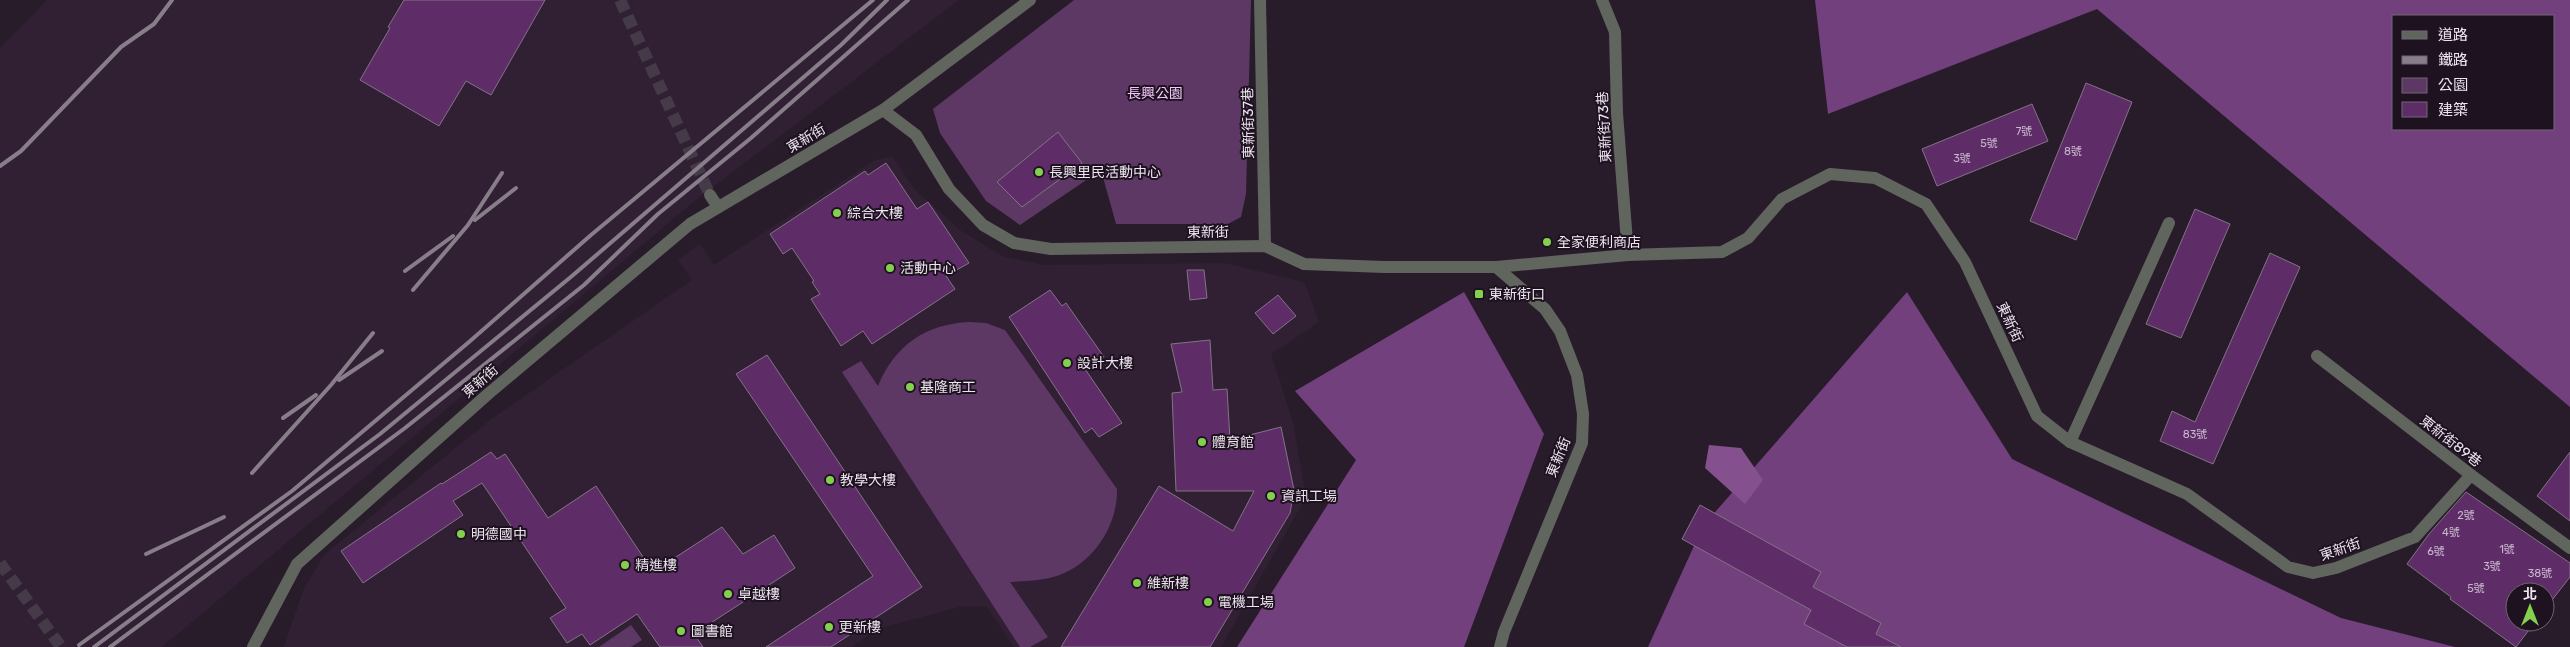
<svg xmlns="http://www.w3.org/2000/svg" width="2570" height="647" font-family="Rubik,'Noto Sans TC',sans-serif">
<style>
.built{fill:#312034}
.green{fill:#5e3865}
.forest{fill:#72407c;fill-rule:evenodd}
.water{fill:#84518e}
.building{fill:#5e2d68;stroke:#837386}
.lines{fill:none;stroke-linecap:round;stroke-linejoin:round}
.minor-tunnel{stroke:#453a47;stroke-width:12;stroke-dasharray:12 6;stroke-linecap:butt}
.minor{stroke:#60655d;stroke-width:12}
.rail{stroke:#887e8a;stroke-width:4}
.poi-dot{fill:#84d04e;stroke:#1e1221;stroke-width:2}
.labels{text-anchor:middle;stroke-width:4;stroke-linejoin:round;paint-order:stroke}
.number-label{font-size:11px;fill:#c8b6cc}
.park-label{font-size:14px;fill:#f3c7fb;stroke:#1e1221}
.street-label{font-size:14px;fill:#ece4ee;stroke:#1e1221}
.poi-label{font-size:14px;fill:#ece4ee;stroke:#1e1221;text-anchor:start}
</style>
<rect width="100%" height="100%" fill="#281c2a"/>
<!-- built -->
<g class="built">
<path d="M47,0H959L696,200L162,647H0V48Z"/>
<path d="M892,156L915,190L960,230L1002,256L1043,265L1224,263L1304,282L1319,322L1271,354L1293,422L1306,497L1221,647H1014L987,607L963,606L877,629L852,647H284L304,588L325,554L490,420L692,280L678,260L700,244L714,265L875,160Z"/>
</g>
<!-- green -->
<g class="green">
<path d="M1074,0H1251L1246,194L1241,217L1228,224H1116L1101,170L1020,225L986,201L940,133L933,109Z"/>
<path d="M969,322L986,323L1005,330L1117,489C1118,527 1091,567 1053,577C1039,581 1024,581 1010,582L1048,637L1030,647H1020L842,372L861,361L878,386C895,345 926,324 969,322Z"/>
<path d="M631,625L642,640L631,647H599Z"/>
</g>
<!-- forest -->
<g class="forest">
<path d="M1815,0H2570V407L2097,9L1828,114ZM2394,16H2554V129H2394Z"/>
<path d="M1464,292L1544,434L1464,647H1237L1356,460L1295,391Z"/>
<path d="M1907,292L2012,459L2341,618L2455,647H1648L1703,526Z"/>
</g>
<!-- water -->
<path class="water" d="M1709,445L1741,448L1763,480L1745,504L1705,468Z"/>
<!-- building -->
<g class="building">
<path d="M404,0H545L491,95L466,81L439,126L360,80L390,28L388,27Z"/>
<path d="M2086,83L2132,102L2076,240L2030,221Z"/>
<path d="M2032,104L2048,141L1937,186L1922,149Z"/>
<path d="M1058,132L1082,163L1022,207L997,182Z"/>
<path d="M886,163L917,209L928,202L969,263L946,276L955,289L872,344L863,331L841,346L811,299L820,294L812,282L814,281L792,248L783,254L770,234L865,171L868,175Z"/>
<path d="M2195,209L2230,224L2181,338L2146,324Z"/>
<path d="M2270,253L2300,267L2213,464L2160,441L2172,411L2195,422Z"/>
<path d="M1187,270H1204L1207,298L1190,300Z"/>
<path d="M1050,290L1062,306L1066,303L1104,357L1085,369L1122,423L1099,437L1092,428L1085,433L1009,317Z"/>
<path d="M1278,295L1296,316L1273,334L1255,313Z"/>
<path d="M1210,340L1213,390L1227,389L1230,440L1281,427L1294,490L1290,513L1210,647H1061L1159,486L1233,531L1254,491H1176L1172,393L1182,392L1171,344Z"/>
<path d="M767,355L922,587L831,647H766L873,576L736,374Z"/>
<path d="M491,452L497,459L505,454L548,518L596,486L653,572L722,527L743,554L774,535L795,568L694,634L703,647H660L637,614L590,645L582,634L567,643L550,618L566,608L482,483L453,501L463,515L363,583L341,551L441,483L442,484Z"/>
<path d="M2570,452V521L2537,496Z"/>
<path d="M2466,492L2570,563V577L2545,609V592H2515V622H2535L2516,647L2450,599L2451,597L2407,564L2429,534Z"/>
<path d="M1700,505L1821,572L1813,587L1881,623L1876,634L1901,647H1847L1804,624L1811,610L1682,539Z"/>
</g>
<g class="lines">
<!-- minor-tunnel -->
<g class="minor-tunnel">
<path d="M620,0L710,195"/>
<path d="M0,563L61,647"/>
</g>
<!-- minor -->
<g class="minor">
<path d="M1260,0L1265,246"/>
<path d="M1602,0L1615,32L1617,113L1628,255"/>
<path d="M883,110L916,135L949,189L983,225L1014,243L1051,249L1265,246L1304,264L1384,267H1496L1628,255L1722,252L1748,238L1782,199L1830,174L1875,178L1926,204L1965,262L2037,416L2070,442L2187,494L2288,567L2313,573L2336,568L2415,537L2471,475"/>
<path d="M710,195L718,207"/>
<path d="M1496,267L1545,309L1560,331L1577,375L1583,414L1582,443L1504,632L1500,647"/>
<path d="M2317,356L2471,475L2570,548"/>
<path d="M2070,442L2169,223"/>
<path d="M253,647L297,564L488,394L690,224L883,110L1030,0"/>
</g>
<!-- rail -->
<g class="rail">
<path d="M0,166L21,151L121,47L154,24L172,0"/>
<path d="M475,220L516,188"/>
<path d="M405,271L453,236"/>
<path d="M413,290L468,225L502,173"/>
<path d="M339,380L382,351"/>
<path d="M283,418L316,395"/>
<path d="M252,473L331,385L373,333"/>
<path d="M146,554L224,517"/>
<path d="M79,645L292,491L469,342L591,235L873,0"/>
<path d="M94,647L380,434L572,276L841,45L887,0"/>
<path d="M110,647L405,428L584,285L658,214L751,138L908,0"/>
</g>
</g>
<!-- markers -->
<g class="poi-dot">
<circle cx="1039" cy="172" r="5"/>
<circle cx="837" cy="213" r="5"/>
<circle cx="1547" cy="242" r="5"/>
<circle cx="890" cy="268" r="5"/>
<rect x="1474" y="289" width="10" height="10" rx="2.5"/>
<circle cx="1067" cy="363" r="5"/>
<circle cx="910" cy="387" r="5"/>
<circle cx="1202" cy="442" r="5"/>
<circle cx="830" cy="480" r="5"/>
<circle cx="1271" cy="496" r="5"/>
<circle cx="461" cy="534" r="5"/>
<circle cx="625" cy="565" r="5"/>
<circle cx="1137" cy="583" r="5"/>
<circle cx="728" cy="594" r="5"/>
<circle cx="1208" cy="602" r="5"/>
<circle cx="829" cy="627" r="5"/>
<circle cx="681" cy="631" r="5"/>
</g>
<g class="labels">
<!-- number labels -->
<g class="number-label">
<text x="2024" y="135">7號</text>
<text x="1989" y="147">5號</text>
<text x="2073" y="155">8號</text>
<text x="1962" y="162">3號</text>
<text x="2195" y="438">83號</text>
<text x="2466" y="519">2號</text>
<text x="2451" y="536">4號</text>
<text x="2507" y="553">1號</text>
<text x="2436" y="555">6號</text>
<text x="2492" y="570">3號</text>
<text x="2540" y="577">38號</text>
<text x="2476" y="592">5號</text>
</g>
<!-- park labels -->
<g class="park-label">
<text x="1155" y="98">長興公園</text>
</g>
<!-- street labels -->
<g class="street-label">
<text transform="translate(1248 123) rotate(-91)" y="5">東新街37巷</text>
<text transform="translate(1604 127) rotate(-93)" y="5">東新街73巷</text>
<text transform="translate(806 138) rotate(-31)" y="5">東新街</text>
<text transform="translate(1208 232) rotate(-1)" y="5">東新街</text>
<text transform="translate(2010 322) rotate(65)" y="5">東新街</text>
<text transform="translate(480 381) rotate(-41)" y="5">東新街</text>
<text transform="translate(2451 441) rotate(38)" y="5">東新街89巷</text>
<text transform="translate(1558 457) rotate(-68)" y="5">東新街</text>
<text transform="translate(2340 549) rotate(-19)" y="5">東新街</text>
</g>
<!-- poi labels -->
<g class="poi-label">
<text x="1049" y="177">長興里民活動中心</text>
<text x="847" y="218">綜合大樓</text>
<text x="1557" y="247">全家便利商店</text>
<text x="900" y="273">活動中心</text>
<text x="1489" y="299">東新街口</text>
<text x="1077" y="368">設計大樓</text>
<text x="920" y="392">基隆商工</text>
<text x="1212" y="447">體育館</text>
<text x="840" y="485">教學大樓</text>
<text x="1281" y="501">資訊工場</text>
<text x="471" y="539">明德國中</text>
<text x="635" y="570">精進樓</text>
<text x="1147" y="588">維新樓</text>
<text x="738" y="599">卓越樓</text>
<text x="1218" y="607">電機工場</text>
<text x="839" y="632">更新樓</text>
<text x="691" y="636">圖書館</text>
</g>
</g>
<!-- legend -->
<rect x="2392" y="15" width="162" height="115" fill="#1e1221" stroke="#706673"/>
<rect x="2402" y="31" width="25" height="8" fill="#60655d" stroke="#706673"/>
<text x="2438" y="40" font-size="15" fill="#ece4ee">道路</text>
<rect x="2402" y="56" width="25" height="8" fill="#887e8a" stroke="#706673"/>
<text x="2438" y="65" font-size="15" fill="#ece4ee">鐵路</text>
<rect x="2402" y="78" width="25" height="15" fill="#5e3865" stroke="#706673"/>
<text x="2438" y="90" font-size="15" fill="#ece4ee">公園</text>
<rect x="2402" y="102" width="25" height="15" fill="#5e2d68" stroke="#706673"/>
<text x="2438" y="115" font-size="15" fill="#ece4ee">建築</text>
<!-- north arrow -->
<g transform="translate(2530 607)"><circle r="24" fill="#1e1221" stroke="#706673"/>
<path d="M0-4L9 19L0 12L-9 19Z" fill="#84d04e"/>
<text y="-8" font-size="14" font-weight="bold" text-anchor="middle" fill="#ece4ee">北</text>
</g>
</svg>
